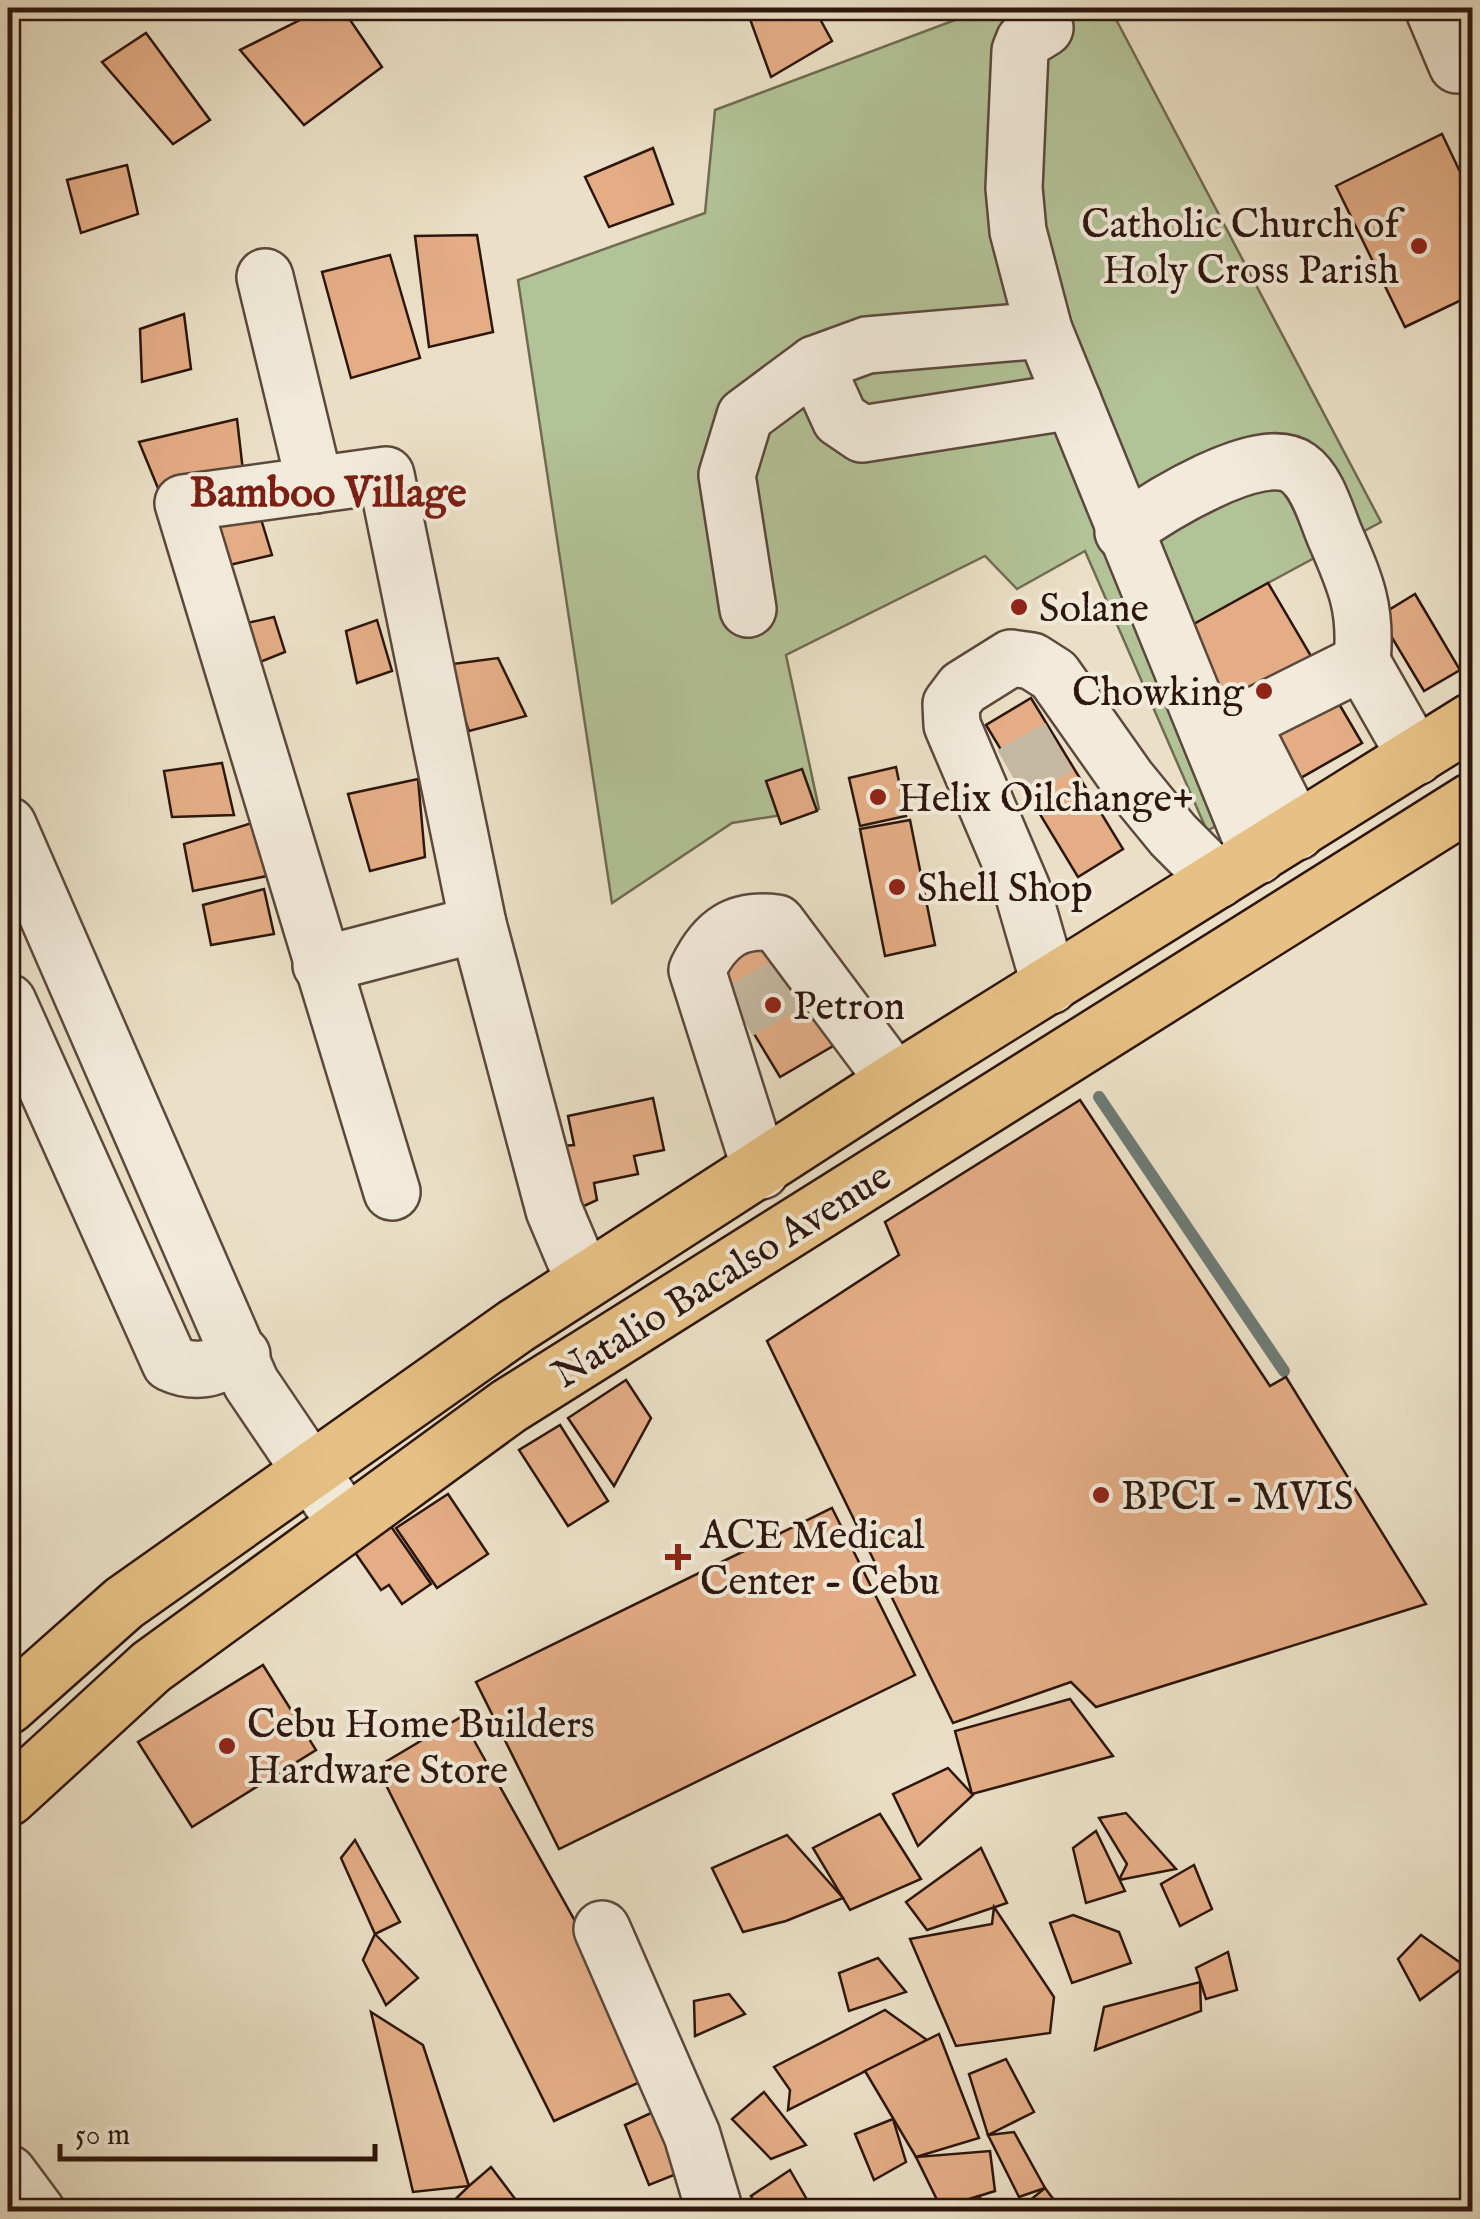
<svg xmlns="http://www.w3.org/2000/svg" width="1480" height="2219" font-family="'IM FELL English',serif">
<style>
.green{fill:#b3c398;stroke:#706c52;stroke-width:2.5}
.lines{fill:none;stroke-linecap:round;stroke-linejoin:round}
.stream{stroke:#6d7a73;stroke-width:12}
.building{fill:#e4ad86;stroke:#2d160d;stroke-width:2.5}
.minor-tunnel{stroke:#c5b8a2;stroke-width:55;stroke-dasharray:55 28;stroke-linecap:butt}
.minor-casing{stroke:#5c483c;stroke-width:60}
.major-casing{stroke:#2d160d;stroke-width:60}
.minor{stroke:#f2ebdb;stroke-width:55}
.major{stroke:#e6c084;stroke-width:55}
.poi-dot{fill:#8f2418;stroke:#f2ebdb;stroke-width:4}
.labels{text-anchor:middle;stroke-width:8;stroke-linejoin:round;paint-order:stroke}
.poi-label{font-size:40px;fill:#2d160d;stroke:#f2ebdb;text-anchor:start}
.street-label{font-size:40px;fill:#2d160d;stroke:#f2ebdb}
.neighbourhood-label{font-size:42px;font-weight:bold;fill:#7a1f14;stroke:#f2ebdb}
</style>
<rect width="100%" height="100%" fill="#ebe0c7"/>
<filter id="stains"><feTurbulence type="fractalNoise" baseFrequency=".002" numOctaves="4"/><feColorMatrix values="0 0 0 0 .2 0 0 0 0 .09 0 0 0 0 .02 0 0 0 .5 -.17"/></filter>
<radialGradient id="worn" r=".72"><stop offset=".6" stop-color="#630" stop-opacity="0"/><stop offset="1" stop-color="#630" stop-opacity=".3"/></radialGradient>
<!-- green -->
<path class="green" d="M987,8H1110L1381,522L1268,583L1362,743L1207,831L1085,551L1017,589L985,556L786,655L819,809L732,823L612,903L518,280L705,213L715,110Z"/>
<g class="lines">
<!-- stream -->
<path class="stream" d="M1099,1097L1284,1371"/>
</g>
<!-- building -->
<g class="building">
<path d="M324,8H342L382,67L304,125L240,50Z"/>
<path d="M746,8H814L832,41L771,77Z"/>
<path d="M146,33L210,120L173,144L102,62Z"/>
<path d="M1442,134L1472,197V295L1405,327L1336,186Z"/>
<path d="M653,148L673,204L609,227L585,177Z"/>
<path d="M127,165L138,214L81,233L67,180Z"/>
<path d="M477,235L493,332L429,347L415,236Z"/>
<path d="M390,255L420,358L351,378L322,272Z"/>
<path d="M184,314L191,369L142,382L140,329Z"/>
<path d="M237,419L243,471L160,493L139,442Z"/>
<path d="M257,506L272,555L217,568L202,522Z"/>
<path d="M1268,583L1362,743L1262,800L1165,640Z"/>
<path d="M1415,594L1460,670L1424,691L1379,616Z"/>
<path d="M274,617L285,652L250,666L238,625Z"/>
<path d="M377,620L392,671L357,683L346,631Z"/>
<path d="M498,658L526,716L469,731L445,665Z"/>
<path d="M1031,698L1123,849L1078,877L986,725Z"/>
<path d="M222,763L234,815L172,817L164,771Z"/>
<path d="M896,767L906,816L860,826L849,778Z"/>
<path d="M802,769L817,811L781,824L766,781Z"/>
<path d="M418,779L425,857L370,871L348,794Z"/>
<path d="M910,820L935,945L885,956L860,829Z"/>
<path d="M255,822L272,875L193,891L184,844Z"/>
<path d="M264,889L274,934L211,945L203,905Z"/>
<path d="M765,933L833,1046L780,1077L712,964Z"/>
<path d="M653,1098L664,1150L634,1156L638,1174L594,1183L597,1200L571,1212L549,1147L574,1145L568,1116Z"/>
<path d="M1080,1100L1270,1386L1286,1377L1426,1604L1096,1707L1071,1682L953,1723L767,1341L899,1255L885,1222Z"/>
<path d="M626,1380L651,1418L614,1486L568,1418Z"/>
<path d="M560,1425L608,1501L568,1526L519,1450Z"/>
<path d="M448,1494L488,1554L437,1588L396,1528Z"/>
<path d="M832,1508L915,1675L559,1849L476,1682Z"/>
<path d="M390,1525L431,1584L402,1604L389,1585L381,1590L354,1551Z"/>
<path d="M263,1665L316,1750L192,1827L138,1742Z"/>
<path d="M1070,1699L1113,1756L972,1794L955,1731Z"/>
<path d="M461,1717L660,2073L554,2121L377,1767Z"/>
<path d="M948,1768L973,1795L918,1846L893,1794Z"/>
<path d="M1126,1813L1176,1869L1119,1880L1127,1864L1099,1818Z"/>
<path d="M880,1814L921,1879L850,1910L813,1848Z"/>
<path d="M1096,1831L1125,1891L1086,1903L1073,1848Z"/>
<path d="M787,1835L843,1898L786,1921L743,1932L712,1868Z"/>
<path d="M355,1840L400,1922L375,1934L341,1858Z"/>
<path d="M981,1848L1007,1903L927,1930L906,1902Z"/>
<path d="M1194,1865L1212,1909L1180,1926L1161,1884Z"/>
<path d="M994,1907L1054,1997L1050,2033L956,2046L910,1939L992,1924Z"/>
<path d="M1073,1915L1119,1932L1131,1963L1072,1983L1050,1923Z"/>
<path d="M375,1934L418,1978L386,2005L363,1960Z"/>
<path d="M1421,1935L1465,1966L1420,2000L1398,1959Z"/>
<path d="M1228,1952L1237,1990L1206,1999L1196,1968Z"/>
<path d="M878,1958L906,1992L849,2011L839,1973Z"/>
<path d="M1200,1982L1201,2011L1095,2050L1104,2007Z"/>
<path d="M729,1994L745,2014L695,2036L694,2001Z"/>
<path d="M885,2010L927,2040L788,2110L790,2090L774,2067Z"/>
<path d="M371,2012L423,2045L469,2186L413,2192Z"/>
<path d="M939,2034L979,2138L916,2157L865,2071Z"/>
<path d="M1006,2059L1034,2112L988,2135L969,2074Z"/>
<path d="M764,2092L806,2145L771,2159L732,2119Z"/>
<path d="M664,2107L689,2169L649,2185L625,2125Z"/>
<path d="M893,2119L906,2162L874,2180L855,2134Z"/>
<path d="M1014,2132L1045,2188L1019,2197L988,2135Z"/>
<path d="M990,2151L995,2191L941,2208L916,2157Z"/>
<path d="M491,2167L525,2212H442L469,2186Z"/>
<path d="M790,2170L814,2212H760L751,2196Z"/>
<path d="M1045,2188L1063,2212H1019L1018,2210Z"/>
<path d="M979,2196L987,2212H937L941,2208Z"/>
</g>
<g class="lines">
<!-- minor-tunnel -->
<g class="minor-tunnel">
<path d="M1011,774L1064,744"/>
<path d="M739,1012L794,980"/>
</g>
<!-- minor casing -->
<g class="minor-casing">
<g id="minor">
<path d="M1433,8L1457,65"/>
<path d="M1045,28L1024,41L1020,51L1014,188L1018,231L1044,330L1258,856"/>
<path d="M265,277L315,485"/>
<path d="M815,364L840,419L862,434L1073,401"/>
<path d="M1123,532C1155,509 1261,441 1298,468C1318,482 1326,515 1335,536C1356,584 1367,609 1362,662"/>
<path d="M748,609L727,475L745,416L815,364L867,345L1044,330"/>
<path d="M8,825L251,1383L345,1522"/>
<path d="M1297,832L1246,732L1250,718L1362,662L1416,757"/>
<path d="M321,965L478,924"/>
<path d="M1050,986L1022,889L952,725L951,704L963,688L1011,658L1032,661L1054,675L1128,780L1173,835L1218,880"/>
<path d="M8,1002L170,1363C198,1376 215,1367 242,1355"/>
<path d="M761,1171L697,970C715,933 736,918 777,923L895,1081"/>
<path d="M392,1192L183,503L386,475L478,924L554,1210L584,1281"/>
<path d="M602,1929L692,2135L715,2212"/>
<path d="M8,2173L37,2212"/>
</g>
</g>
<!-- major casing -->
<g class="major-casing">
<g id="major">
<path d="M8,1706L124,1603L516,1326L895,1081L1472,721"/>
<path d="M8,1798L151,1667L509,1406L1472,801"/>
</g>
</g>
<!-- minor -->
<use href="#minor" class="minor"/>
<!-- major -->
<use href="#major" class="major"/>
</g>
<!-- markers -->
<g class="poi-dot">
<circle cx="1419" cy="246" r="10"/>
<circle cx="1019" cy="607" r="10"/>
<circle cx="1264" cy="691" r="10"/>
<circle cx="878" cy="797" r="10"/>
<circle cx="897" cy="887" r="10"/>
<circle cx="773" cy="1005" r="10"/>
<circle cx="1101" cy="1495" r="10"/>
<path d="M673 1542h10v10h10v10h-10v10h-10v-10h-10v-10h10z"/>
<circle cx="227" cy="1746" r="10"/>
</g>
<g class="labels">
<!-- poi labels -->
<g class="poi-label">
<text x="1399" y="237" text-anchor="end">Catholic Church of<tspan x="1399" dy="46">Holy Cross Parish</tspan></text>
<text x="1039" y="621">Solane</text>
<text x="1244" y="705" text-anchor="end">Chowking</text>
<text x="898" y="811">Helix Oilchange+</text>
<text x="917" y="901">Shell Shop</text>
<text x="793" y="1019">Petron</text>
<text x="1121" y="1509">BPCI - MVIS</text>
<text x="700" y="1548">ACE Medical<tspan x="700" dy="46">Center - Cebu</tspan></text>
<text x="247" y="1737">Cebu Home Builders<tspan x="247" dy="46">Hardware Store</tspan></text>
</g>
<!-- street labels -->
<g class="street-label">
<text transform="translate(721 1274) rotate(-32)" y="14">Natalio Bacalso Avenue</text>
</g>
<!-- neighbourhood labels -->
<g class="neighbourhood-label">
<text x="328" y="506">Bamboo Village</text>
</g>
</g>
<!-- margin -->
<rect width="1480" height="2219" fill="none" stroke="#ebe0c7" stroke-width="40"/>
<rect x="10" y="10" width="1460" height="2199" fill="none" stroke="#2d160d" stroke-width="5"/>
<rect x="20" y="20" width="1440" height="2179" fill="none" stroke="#2d160d" stroke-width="2.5"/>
<!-- scale -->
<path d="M60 2144v15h315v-15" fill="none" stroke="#2d160d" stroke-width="5"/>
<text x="75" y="2144" font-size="30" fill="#2d160d" stroke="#f2ebdb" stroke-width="8" paint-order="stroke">50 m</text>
<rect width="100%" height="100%" filter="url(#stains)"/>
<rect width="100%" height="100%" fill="url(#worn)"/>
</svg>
